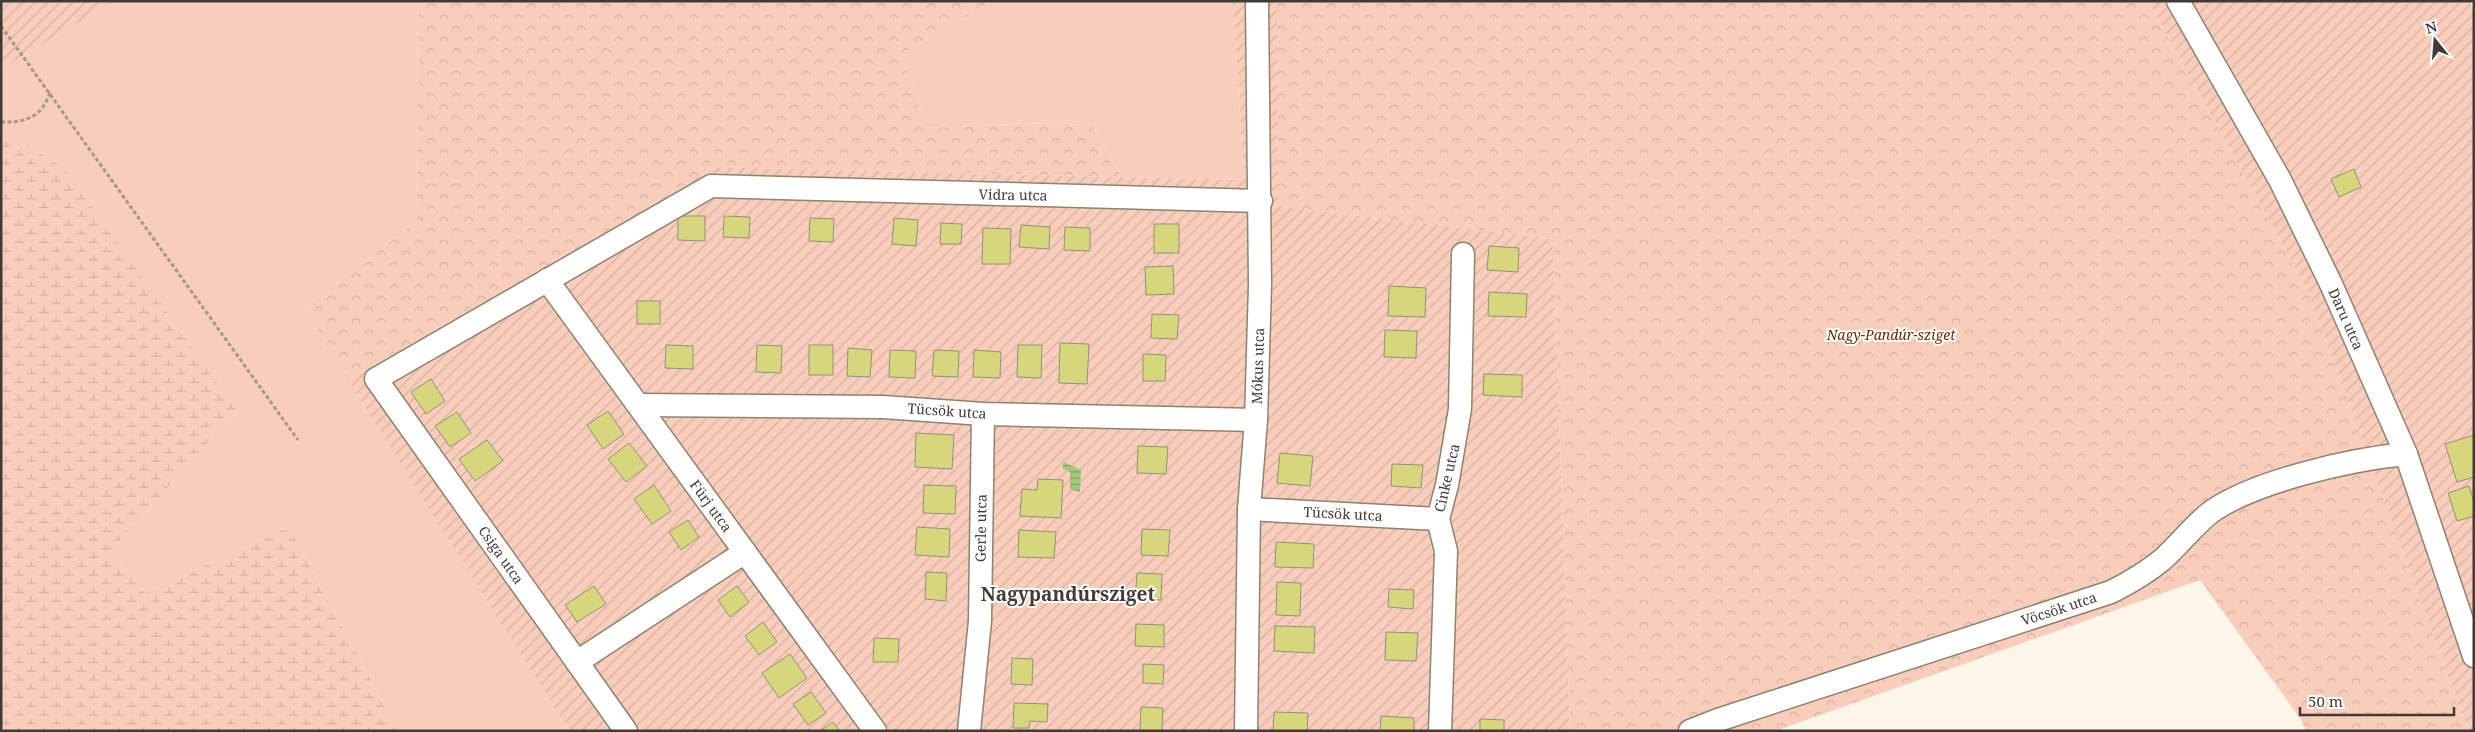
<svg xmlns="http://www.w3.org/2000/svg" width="2475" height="732" font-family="'Noto Serif',serif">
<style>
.green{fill:#f8cdbb}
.forest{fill:url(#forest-crowns)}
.wetland{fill:url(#wetland-marsh)}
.garden{fill:url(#garden-furrows)}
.water{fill:url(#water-rules)}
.building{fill:#d7d67c;stroke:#91927b}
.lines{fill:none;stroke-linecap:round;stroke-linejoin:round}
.street-casing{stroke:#8d836e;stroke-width:25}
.path{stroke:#a09a8f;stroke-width:3;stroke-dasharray:4 2.5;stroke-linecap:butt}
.street{stroke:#fff;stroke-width:22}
.labels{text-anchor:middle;stroke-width:4;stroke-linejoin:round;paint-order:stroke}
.street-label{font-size:14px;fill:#403c33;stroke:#fff}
.park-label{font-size:14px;font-style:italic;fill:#712800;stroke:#fff}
.district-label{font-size:19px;font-weight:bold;fill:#403c33;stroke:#fff}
</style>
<defs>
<pattern id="forest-crowns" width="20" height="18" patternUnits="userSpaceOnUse" patternTransform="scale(1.25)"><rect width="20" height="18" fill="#f8cdbb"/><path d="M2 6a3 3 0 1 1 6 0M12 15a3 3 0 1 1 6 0" fill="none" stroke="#d6b1a1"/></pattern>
<pattern id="wetland-marsh" width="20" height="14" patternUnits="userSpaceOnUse" patternTransform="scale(1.25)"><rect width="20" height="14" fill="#f8cdbb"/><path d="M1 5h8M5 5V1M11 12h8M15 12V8" fill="none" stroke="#d6b1a1"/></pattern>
<pattern id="garden-furrows" width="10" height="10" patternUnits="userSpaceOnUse" patternTransform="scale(1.25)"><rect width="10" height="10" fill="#f8cdbb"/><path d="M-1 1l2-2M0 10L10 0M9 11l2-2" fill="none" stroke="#d6b1a1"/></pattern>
<pattern id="water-rules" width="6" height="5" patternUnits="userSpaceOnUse" patternTransform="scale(1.25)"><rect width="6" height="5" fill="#a3c779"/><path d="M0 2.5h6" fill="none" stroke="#86a364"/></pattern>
</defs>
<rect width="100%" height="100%" fill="#fef7e9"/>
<!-- green -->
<g class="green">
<path d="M114,1H419L417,221L304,308L569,731H398L289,527L145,593L110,552L237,410L1,129V70Z"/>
<path d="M993,1H1233L1244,180L1122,177L1090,121L927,128L902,54Z"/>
</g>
<!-- forest -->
<g class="forest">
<path d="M419,1H993L902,54L927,128L1090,121L1122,177L715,167L348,380L304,308L417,221Z"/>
<path d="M1277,1H2148L2307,289L2468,731H2306L2300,718L2200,580L1775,731H1570L1553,239L1278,206Z"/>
</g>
<!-- wetland -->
<path class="wetland" d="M1,129L65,169L237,410L110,552L145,593L289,527L398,731H1Z"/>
<!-- garden -->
<g class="garden">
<path d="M1,1H114L1,70Z"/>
<path d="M1233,1H1277L1278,206L1553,239L1570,731H569L348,380L715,167L1244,180Z"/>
<path d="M2148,1H2470L2474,13V731H2468L2307,289Z"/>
</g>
<!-- water -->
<path class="water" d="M1064,462L1081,470L1080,492L1070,489V472L1062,468Z"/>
<!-- building -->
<g class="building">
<path d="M2354,169L2361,187L2339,197L2331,179Z"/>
<path d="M678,216H705V241L678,240Z"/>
<path d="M724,216L750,217L749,238L723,237Z"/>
<path d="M810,218L834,219L833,242L809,241Z"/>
<path d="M894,218L918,220L916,246L892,244Z"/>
<path d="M941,223L962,224L961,244H940Z"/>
<rect x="1154" y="224" width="25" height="29"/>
<path d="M1021,225L1050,227L1049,249L1019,247Z"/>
<path d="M1065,227L1090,228V251L1064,250Z"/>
<path d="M983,228L1011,229L1010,264H982Z"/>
<path d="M1489,246L1519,248L1518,272L1487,270Z"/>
<path d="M1173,266L1174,294L1146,295L1145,267Z"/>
<path d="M1389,286L1426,288L1425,317L1388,316Z"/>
<path d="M1489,292L1527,294L1526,317L1488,316Z"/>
<rect x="637" y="301" width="23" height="23"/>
<path d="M1152,314L1179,315L1177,339L1151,338Z"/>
<path d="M1385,330L1417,331L1416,358L1384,357Z"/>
<path d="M1060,343L1089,344L1087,384L1059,383Z"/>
<path d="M666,345L693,346V369L665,368Z"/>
<path d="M757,345L782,346L781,373L756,372Z"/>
<rect x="809" y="345" width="24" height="30"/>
<path d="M1018,345H1042L1041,378L1017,377Z"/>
<path d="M848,348L872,350L870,377L847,376Z"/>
<path d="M890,350L916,351L915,378L889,377Z"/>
<path d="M934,350L959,351L958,377L932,376Z"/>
<path d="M974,350L1001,352L1000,378L973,377Z"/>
<path d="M1143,354L1166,355L1165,381H1143Z"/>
<path d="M1484,374L1522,375V397L1483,395Z"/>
<path d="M431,379L445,401L426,414L411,392Z"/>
<path d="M608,411L624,434L603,449L587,425Z"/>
<path d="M457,412L471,433L450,447L435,426Z"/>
<path d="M916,433L954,435L952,469L915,467Z"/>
<path d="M2474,435V477L2457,482L2445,444Z"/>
<path d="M487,440L503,461L475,481L459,459Z"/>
<path d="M629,443L647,466L626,482L608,459Z"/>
<path d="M1138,446L1168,447L1166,474L1137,473Z"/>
<path d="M1280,453L1313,456L1310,486L1277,483Z"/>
<path d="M1392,464L1423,465L1421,488L1391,486Z"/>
<path d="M1038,479L1063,480L1061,518L1020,516L1022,489L1037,490Z"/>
<path d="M654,485L671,511L652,524L634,499Z"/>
<path d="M924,485L956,486L955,514L923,513Z"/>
<path d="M2469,486L2474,502V516L2457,521L2448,493Z"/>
<path d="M688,520L699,537L681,550L669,532Z"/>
<path d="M917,527L950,529L949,557L915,555Z"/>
<path d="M1142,529L1170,530L1168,556L1141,555Z"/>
<path d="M1019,530L1056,532L1054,558L1018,557Z"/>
<path d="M1276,542L1314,544L1313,568L1275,567Z"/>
<path d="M926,572L947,573L946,601L925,599Z"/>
<path d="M1137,573L1162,574L1161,600L1135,599Z"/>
<path d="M1277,582L1301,583L1300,616L1276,615Z"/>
<path d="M594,586L606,604L577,622L565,605Z"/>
<path d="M737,586L749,602L730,617L718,600Z"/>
<path d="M1389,589L1414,590L1413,609L1388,607Z"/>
<path d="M763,622L777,642L759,655L745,636Z"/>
<path d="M1136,624L1164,625V647L1135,646Z"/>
<path d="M1275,626L1315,627L1314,653L1274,651Z"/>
<path d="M1386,632L1418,633L1416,661L1385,660Z"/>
<path d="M874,638L899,639L898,662H873Z"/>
<path d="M790,654L807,678L779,698L762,673Z"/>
<path d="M1012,658L1033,659L1032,685L1011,684Z"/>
<path d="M1143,664L1164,665L1163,684L1143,683Z"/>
<path d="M811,692L826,713L808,725L793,704Z"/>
<path d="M1014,703L1048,704L1047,722L1030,721L1029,728H1013Z"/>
<path d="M1141,707L1163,708L1162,731H1140Z"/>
<path d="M1274,712L1308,713L1307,731H1273Z"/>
<path d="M1381,716L1414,718V731H1380Z"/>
<path d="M1480,719L1504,720V731H1480Z"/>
<path d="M833,722L840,731H820Z"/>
</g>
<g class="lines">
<!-- street casing -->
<g class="street-casing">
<g id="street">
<path d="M2178,1L2280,180L2331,284L2406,454L2474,656"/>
<path d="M547,280L875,731"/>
<path d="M638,405L883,407L983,414L1256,420"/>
<path d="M1249,509L1438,519"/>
<path d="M577,662L745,552"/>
<path d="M626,731L376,379L711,186L1261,201"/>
<path d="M969,731L980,621L983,414"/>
<path d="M1246,731L1249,509L1256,420L1260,285L1257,1"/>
<path d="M1440,731L1446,551L1438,519L1447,485L1460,409L1463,254"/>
<path d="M1690,731L1718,720L2111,592C2129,583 2146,573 2162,560C2179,545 2193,526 2211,512C2255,481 2352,459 2406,454"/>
</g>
</g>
<!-- path -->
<g class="path">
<path d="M1,26L298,440"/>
<path d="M1,122C26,123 42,117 50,92"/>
</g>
<!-- street -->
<use href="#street" class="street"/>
</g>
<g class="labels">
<!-- street labels -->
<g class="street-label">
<text transform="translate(1013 195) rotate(1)" y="5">Vidra utca</text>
<text transform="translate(2346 319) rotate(66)" y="5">Daru utca</text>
<text transform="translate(1258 366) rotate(-88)" y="5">Mókus utca</text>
<text transform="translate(947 411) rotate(4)" y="5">Tücsök utca</text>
<text transform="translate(1447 478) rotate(-77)" y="5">Cinke utca</text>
<text transform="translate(711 506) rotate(54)" y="5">Fürj utca</text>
<text transform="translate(1343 514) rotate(3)" y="5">Tücsök utca</text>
<text transform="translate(981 528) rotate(-89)" y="5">Gerle utca</text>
<text transform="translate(501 555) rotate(55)" y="5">Csiga utca</text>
<text transform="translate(2059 609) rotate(-18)" y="5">Vöcsök utca</text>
</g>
<!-- park labels -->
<g class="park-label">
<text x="1891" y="340">Nagy-Pandúr-sziget</text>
</g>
<!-- district labels -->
<g class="district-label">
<text x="1068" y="601">Nagypandúrsziget</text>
</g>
</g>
<!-- border -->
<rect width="2475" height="732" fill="none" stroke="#403c33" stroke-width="5"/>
<!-- north arrow -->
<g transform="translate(2435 40) rotate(343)" stroke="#ffffff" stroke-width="4" paint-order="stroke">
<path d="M0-4L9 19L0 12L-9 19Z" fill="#403c33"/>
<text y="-8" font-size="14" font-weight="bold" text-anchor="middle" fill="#403c33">N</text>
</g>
<!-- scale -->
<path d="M2300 707v8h154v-8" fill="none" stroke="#403c33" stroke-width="2.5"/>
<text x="2308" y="707" font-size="15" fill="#403c33" stroke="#ffffff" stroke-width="4" paint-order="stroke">50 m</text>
</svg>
